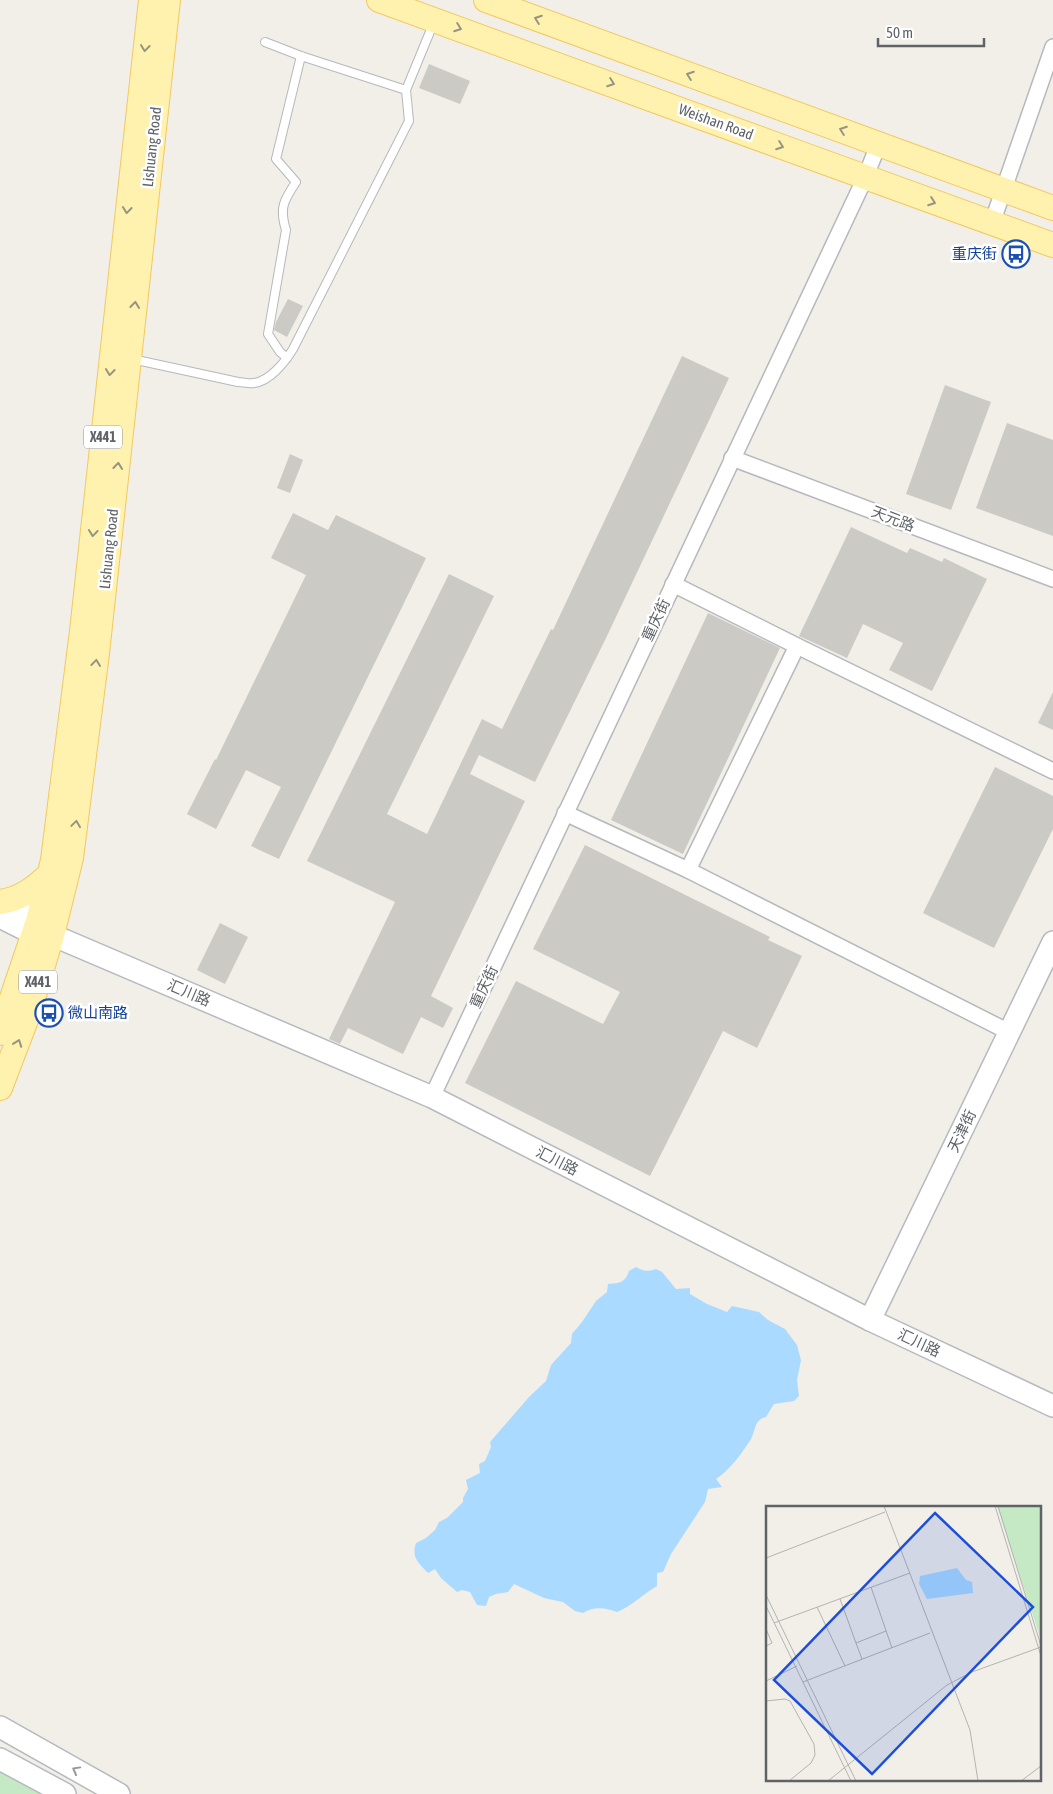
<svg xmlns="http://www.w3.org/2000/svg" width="1053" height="1794" font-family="'Asap Condensed','Noto Sans SC',sans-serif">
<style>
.green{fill:#c5e8c5}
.water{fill:#aadaff}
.building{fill:#cccac5}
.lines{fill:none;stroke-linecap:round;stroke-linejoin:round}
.lane-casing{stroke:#b5b8bc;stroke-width:10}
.street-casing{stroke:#b5b8bc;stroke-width:18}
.secondary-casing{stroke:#b6babf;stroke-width:24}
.primary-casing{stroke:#f2c960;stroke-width:26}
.lane{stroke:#fff;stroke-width:8}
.street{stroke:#fff;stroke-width:15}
.secondary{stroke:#fff;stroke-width:21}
.primary{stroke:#fff2af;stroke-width:24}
.oneway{stroke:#979581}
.oneway2{stroke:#979a9d}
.labels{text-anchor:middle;stroke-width:5;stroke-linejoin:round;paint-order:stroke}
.shield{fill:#fff;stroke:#8f9295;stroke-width:1}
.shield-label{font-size:14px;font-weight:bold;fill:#5f6368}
.street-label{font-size:15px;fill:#5f6368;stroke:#fff}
.transit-label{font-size:15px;fill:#164399;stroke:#fff;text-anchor:end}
.inset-road{fill:none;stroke:#b3b3b1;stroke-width:1}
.view{fill:#1d4ed8;fill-opacity:0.15;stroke:#1d4ed8;stroke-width:2.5}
.inset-edge{fill:none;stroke:#5f6368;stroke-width:2.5}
</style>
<rect width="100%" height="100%" fill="#f1efe8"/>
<!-- green -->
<path class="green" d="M0,1770L45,1794H0Z"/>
<!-- water -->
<path class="water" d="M636,1267C642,1271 649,1272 656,1269L662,1272L676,1289L690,1288V1294L707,1304L727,1312L732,1306L759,1312L768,1320L785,1329L797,1345L801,1360L797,1380L799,1396L794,1401L774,1404L766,1417C754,1420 756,1430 751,1439C743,1452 729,1471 716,1479L722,1487L708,1489L705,1502L671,1554L663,1572L657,1573V1586C643,1594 632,1606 617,1612C605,1608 595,1606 583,1613L575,1611L563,1602L544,1598L514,1584L508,1592L496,1594L489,1597L486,1606L477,1605L470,1592L462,1590L457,1592L441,1578L435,1569L428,1573C419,1563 411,1558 416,1543L426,1538L435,1530L439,1522L447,1518L463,1502V1498L468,1489L466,1480L480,1473L479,1464L485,1461L491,1447L490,1442L529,1397L546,1381L551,1365L571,1343L572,1334L582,1322L596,1301L607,1292L608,1284C620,1283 625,1283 629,1271Z"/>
<!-- building -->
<g class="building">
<path d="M429,64L470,81L460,104L419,88Z"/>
<path d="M288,299L303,306L287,337L274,330L276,322Z"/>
<path d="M682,356L729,378L607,636L535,782L479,755L470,774L525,801L431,996L453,1008L443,1028L421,1017L403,1054L348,1028L340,1044L329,1039L395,902L307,861L449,574L494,596L387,814L427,834L482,719L502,729L551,629L553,630Z"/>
<path d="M945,385L991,402L951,510L906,494Z"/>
<path d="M1007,423L1053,440V536L976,508Z"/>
<path d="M290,454L303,460L290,493L277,488Z"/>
<path d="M293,513L328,530L336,515L426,558L279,859L251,846L281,787L246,770L216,829L187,814L215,759L216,760L306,575L271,558Z"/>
<path d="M851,527L907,553L910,548L942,562L944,558L987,579L932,691L889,670L903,643L863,624L847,658L799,636Z"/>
<path d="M708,613L780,648L683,854L611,820Z"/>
<path d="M1053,692V730L1038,723Z"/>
<path d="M995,767L1053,796V829L994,948L923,913Z"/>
<path d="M585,845L770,937L768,940L802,956L757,1048L723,1031L650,1176L465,1083L516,981L603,1024L620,992L533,949Z"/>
<path d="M220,923L248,937L225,984L197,970Z"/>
</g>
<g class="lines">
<!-- lane casing -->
<g class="lane-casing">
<g id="lane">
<path d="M265,42L301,56L406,90"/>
<path d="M287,358L280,352L268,334L286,230C279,208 284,200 296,182L276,159L301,56"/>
<path d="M132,359L238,382C243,382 249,384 254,383C270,381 285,362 293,349L409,121L406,90L434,22"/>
</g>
</g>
<!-- street casing -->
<g class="street-casing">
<g id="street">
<path d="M992,223L1053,47"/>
<path d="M732,458L1053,579"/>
<path d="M673,584L797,646L688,870"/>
<path d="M797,646L1053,771"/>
<path d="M565,813L688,870L1009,1032"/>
<path d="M432,1097L865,178L879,143"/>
</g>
</g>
<!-- secondary casing -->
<g class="secondary-casing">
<g id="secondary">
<path d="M0,914C21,914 37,904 53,890"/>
<path d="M0,917L34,934L52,935L432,1097L870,1320L1053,1406"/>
<path d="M870,1320L1053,942"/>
<path d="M0,1727L119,1794"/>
<path d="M0,1759L65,1794"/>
</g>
</g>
<!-- primary casing -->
<g class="primary-casing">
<g id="primary">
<path d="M379,0C604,82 828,164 1053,245"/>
<path d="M486,0L1053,208"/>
<path d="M0,902C21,899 35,888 51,873"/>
<path d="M0,1033L38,921L53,860L82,631L151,0"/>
<path d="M0,1088L29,1012L52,935L71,858L97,653L168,0"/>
</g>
</g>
<!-- lane -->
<use href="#lane" class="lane"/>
<!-- street -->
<use href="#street" class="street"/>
<!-- secondary -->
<use href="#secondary" class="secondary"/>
<!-- primary -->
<use href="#primary" class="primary"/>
</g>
<!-- one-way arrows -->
<defs><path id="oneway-chevron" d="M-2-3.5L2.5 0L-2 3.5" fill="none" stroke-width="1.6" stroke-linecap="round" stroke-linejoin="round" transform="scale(1.25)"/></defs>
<g class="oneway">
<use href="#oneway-chevron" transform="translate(538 19) rotate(-160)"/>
<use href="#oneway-chevron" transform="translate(458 28) rotate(20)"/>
<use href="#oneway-chevron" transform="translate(145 48) rotate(97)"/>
<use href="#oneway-chevron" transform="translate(690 75) rotate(-160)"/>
<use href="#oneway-chevron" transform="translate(611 83) rotate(20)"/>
<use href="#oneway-chevron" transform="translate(843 130) rotate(-160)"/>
<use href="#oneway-chevron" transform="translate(780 146) rotate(20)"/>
<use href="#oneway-chevron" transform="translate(932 202) rotate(20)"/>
<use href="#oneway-chevron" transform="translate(127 210) rotate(96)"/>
<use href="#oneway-chevron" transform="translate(135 305) rotate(-84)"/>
<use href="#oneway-chevron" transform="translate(110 372) rotate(96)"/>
<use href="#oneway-chevron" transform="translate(118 466) rotate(-84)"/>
<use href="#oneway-chevron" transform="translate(93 533) rotate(96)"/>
<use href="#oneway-chevron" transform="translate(96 663) rotate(-83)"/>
<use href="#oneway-chevron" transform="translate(76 824) rotate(-82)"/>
<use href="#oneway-chevron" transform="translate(18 1043) rotate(-70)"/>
</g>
<use class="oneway2" href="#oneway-chevron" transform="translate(76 1770) rotate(-151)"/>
<!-- icons -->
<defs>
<g id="bus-ring" transform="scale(1.4375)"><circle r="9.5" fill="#fff" stroke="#1a4fb4" stroke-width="1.5"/><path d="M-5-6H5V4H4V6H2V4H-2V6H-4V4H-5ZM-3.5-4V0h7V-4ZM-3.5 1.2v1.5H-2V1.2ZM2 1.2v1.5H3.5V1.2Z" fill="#1a4fb4"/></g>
</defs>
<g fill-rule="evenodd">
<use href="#bus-ring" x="1016" y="254"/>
<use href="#bus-ring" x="49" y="1013"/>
</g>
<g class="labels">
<!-- shield labels -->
<g class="shield">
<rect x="84" y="425.5" width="38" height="23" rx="4"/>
<rect x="19" y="970.5" width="38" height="23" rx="4"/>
</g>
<g class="shield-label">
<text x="103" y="442">X441</text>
<text x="38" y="987">X441</text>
</g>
<!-- street labels -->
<g class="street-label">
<text transform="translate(716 122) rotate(20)" y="5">Weishan Road</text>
<text transform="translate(152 147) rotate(-84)" y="5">Lishuang Road</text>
<text transform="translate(893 519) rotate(21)" y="5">天元路</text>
<text transform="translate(109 549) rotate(-84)" y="5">Lishuang Road</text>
<text transform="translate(656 620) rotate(-65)" y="5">重庆街</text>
<text transform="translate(484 987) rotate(-65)" y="5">重庆街</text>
<text transform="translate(189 993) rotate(23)" y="5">汇川路</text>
<text transform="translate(962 1131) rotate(-64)" y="5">天津街</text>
<text transform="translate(557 1161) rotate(27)" y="5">汇川路</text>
<text transform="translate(919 1343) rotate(25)" y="5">汇川路</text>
</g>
<!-- transit labels -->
<g class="transit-label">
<text x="997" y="259">重庆街</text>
<text x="68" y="1018" text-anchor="start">微山南路</text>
</g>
</g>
<!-- overview -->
<g transform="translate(766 1506)">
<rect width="275" height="275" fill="#f1efe8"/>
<path d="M231,0H275V134Z" fill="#c5e8c5"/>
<path d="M191,62L200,74L206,76L207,87L161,93L153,78L154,70Z" fill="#aadaff"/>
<path class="inset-road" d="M118,0L204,224L212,275M229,0L275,150M232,0L275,140M0,52L119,6M105,81L126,142M0,89L90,275M74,93L90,137M0,100L85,275M51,101L79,160M8,117L144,67M0,123L6,137L0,140M96,153L90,137L120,125M0,175L31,160M37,176L164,127M0,195L19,193L24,195L48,238L49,249L45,257L23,275M62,275L181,179L206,166L275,141M255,275L275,260"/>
<path class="view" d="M169,7L267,101L106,268L8,174Z"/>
<rect width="275" height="275" class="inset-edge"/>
</g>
<!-- scale -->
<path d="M878 38v8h106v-8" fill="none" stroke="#5f6368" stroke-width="2.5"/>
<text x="886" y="38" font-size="15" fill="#5f6368" stroke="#ffffff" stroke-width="4" paint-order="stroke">50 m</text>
</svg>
